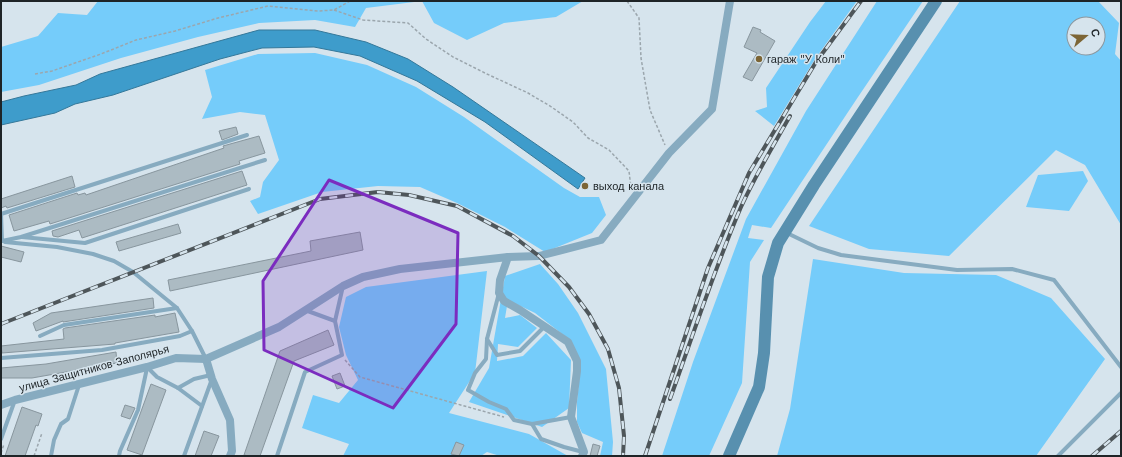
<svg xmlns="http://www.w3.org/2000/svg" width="1122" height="457" font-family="'Work Sans',sans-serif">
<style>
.green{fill:#75ccfa;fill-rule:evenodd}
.water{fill:#3e9ccb;stroke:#34789a}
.building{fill:#acbbc3;stroke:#88969e}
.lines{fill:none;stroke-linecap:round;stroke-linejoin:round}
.path{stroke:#9ba6ad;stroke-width:1.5;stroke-dasharray:3 2;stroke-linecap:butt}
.lane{stroke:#87abc0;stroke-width:4}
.street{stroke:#87abc0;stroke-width:8}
.secondary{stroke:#5890af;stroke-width:12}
.rail-casing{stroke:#4e565a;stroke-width:4}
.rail{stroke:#d6e4ed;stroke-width:2.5;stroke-dasharray:8;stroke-linecap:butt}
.marked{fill:#7b2cbf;fill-opacity:0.2;stroke:#7b2cbf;stroke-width:3;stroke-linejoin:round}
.poi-dot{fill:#7c6535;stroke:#d6e4ed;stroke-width:1.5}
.labels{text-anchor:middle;stroke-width:3;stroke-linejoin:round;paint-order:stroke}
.poi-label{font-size:11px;fill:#1e2427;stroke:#d6e4ed;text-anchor:start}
.street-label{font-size:11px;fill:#1e2427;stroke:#d6e4ed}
</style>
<rect width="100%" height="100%" fill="#d6e4ed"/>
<!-- green -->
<g class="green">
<path d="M98,1H583L556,17L504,23L467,40L434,23L422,1L366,8L355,27L315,20L259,23L198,37L121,58L39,85L1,92V47L38,36L58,13L87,15Z"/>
<path d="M826,1H857L815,59L774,126L755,111L767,107L766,88L810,22Z"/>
<path d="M877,1H923L858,97L771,228L752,225L748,238L764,240L750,262L742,383L709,456H662L693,362L746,219L806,111Z"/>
<path d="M960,1H1098L1119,23L1115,54L1121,61V225L1085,165L1056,150L949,256L869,249L809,226ZM1074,24H1098V48H1074Z"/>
<path d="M315,53L367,65L416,87L464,117L564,188L580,197H599L606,215L592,233L545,252L505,227L457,203L420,187L378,186L322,192L258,214L250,201L260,197L263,182L279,160L265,115L240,112L202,119L212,97L205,70L258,54Z"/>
<path d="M1083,171L1088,181L1069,211L1026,207L1038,175Z"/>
<path d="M813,259L904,273L996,275L1051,298L1105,359L1036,456H777L790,409Z"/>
<path d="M540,264L558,284L578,313L606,369L613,442L612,456H600L603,442L582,433L577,422V402L581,362L570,340L535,313L508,300L505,318L520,315L537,328L518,347L498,344L497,361L523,356L546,333L571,360L569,408L542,427L469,402L489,368L505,276Z"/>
<path d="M487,271L475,373L449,413L529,434L568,456H500L487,452L481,456H343L349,444L302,428L313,395L339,403L358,380L346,355L339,327L346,297L366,287Z"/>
</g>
<!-- water -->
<path class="water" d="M259,30H315L366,42L408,59L453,87L585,178L578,189L485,122L417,81L360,56L314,47L262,48L220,59L113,95L75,104L55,113L1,125V102L24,96L76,85L100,74Z"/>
<!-- building -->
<g class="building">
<path d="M753,27L761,30L760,32L775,41L752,81L743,77L757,53L744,47Z"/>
<path d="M236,127L238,134L222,140L219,131Z"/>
<path d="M259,136L265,153L239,161L240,164L50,224L49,221L14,231L9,215L77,193L78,195L85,193L86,195L224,148L223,146Z"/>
<path d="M242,171L247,185L82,238L79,230L58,237L53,236L52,231Z"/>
<path d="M72,176L75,187L7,208L6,206L1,208V199Z"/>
<path d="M178,224L181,233L119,251L116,242Z"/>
<path d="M360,232L363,250L170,291L168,280L311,251L310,241Z"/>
<path d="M1,246L24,252L21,262L1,257Z"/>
<path d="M153,298L154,308L63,322V321L36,331L33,323L51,313Z"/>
<path d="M175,313L179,332L115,343V344L2,353L1,346L64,339L63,329L65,328L155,315V317Z"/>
<path d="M328,330L334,345L294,361L260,456H249L244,455L280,351Z"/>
<path d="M116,352L117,363L32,378H1V368L46,364Z"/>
<path d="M340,373L345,386L337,389L332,376Z"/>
<path d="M151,384L166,390L142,455L127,450Z"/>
<path d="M125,405L135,408L130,419L121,416Z"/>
<path d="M22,407L42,414L38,426L36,425L25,456H5Z"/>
<path d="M204,431L219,436L211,456H195Z"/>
<path d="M456,442L464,445L459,456L451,454Z"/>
<path d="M593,444L600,446L597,456H590Z"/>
</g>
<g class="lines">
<!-- path -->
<g class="path">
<path d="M627,1L639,18L641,58L650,110L665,145"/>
<path d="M334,10L363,20L408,23L426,39L453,57L487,74L528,93L550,106L573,122L588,138L609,150L629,171L631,188"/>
<path d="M35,74L52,71L101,54L136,40L175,31L218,18L268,6L318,11L334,10L350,1"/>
<path d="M345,360L360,377L504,417"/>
<path d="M1,453L4,444"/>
<path d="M34,456L42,433"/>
</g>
<!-- lane -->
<g class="lane">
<path d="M247,135L1,214L2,241L21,237L265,160"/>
<path d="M787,233L818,248L841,255L957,270L1012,269L1054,280L1121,367"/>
<path d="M22,237L85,243L249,189"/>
<path d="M5,242L57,247L93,254L114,261L133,272L177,308L192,331L206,359"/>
<path d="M499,293L487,339L486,359L475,373L468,390L489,402L506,409L514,420L532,424L571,417"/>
<path d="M335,321L343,286"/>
<path d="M40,336L64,325L177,308"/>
<path d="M487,339L497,355L520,351L545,326"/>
<path d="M1,358L102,350L180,336L192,331"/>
<path d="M148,368L157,377L178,388L202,406"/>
<path d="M178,388L194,379L211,375"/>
<path d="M532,424L541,439L564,447L583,452"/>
<path d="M1,439L15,400"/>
<path d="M51,456L54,440L61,424L68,419L79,385"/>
<path d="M119,456L120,451L138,410L147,368"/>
<path d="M184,456L212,379"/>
<path d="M277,456L305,372L342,355L335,321L305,310"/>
<path d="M1058,456L1121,393"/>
</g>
<!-- street -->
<g class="street">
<path d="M508,257L500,280L499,293L504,301L520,310L568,342L577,361V371L571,417L584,452L582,456"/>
<path d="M206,359L212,379L230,420L232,451L230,456"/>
<path d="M1,405L15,400L147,367L176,358L206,359L279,327L343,286L363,277L400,269L508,257L539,256L601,240L669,153L712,109L730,1"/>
</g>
<!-- secondary -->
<path class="secondary" d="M729,456L759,387L764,353L768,277L778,243L814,185L936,1"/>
<!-- rail casing -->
<g class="rail-casing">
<g id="rail">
<path d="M1,324L320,199L378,192L409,195L457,206L513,236L539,256L569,287L589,314L608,349L619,388L624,436L623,456"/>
<path d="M670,399C693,335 714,270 741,207C755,176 773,146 790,116"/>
<path d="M645,456L708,268L749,173L816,62L861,1"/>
<path d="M1092,456L1121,431"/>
</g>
</g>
<!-- rail -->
<use href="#rail" class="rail"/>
</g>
<!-- marked area -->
<path class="marked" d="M329,180L458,233L456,324L393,408L264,350L263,281Z"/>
<!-- markers -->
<g class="poi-dot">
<circle cx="759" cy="59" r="4"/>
<circle cx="585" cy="186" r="4"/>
</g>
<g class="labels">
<!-- poi labels -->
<g class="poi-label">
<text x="767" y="63">гараж "У Коли"</text>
<text x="593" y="190">выход канала</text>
</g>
<!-- street labels -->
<g class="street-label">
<text transform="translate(94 368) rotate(-15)" y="4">улица Защитников Заполярья</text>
</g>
</g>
<!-- border -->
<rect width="1122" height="457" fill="none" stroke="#1e2427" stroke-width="4"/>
<!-- north arrow -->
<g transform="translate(1086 36) rotate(71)"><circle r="19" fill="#d6e4ed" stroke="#8c979e"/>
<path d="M0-3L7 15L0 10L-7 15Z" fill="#7c6535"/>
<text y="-6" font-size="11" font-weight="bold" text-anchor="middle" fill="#1e2427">С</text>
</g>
</svg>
